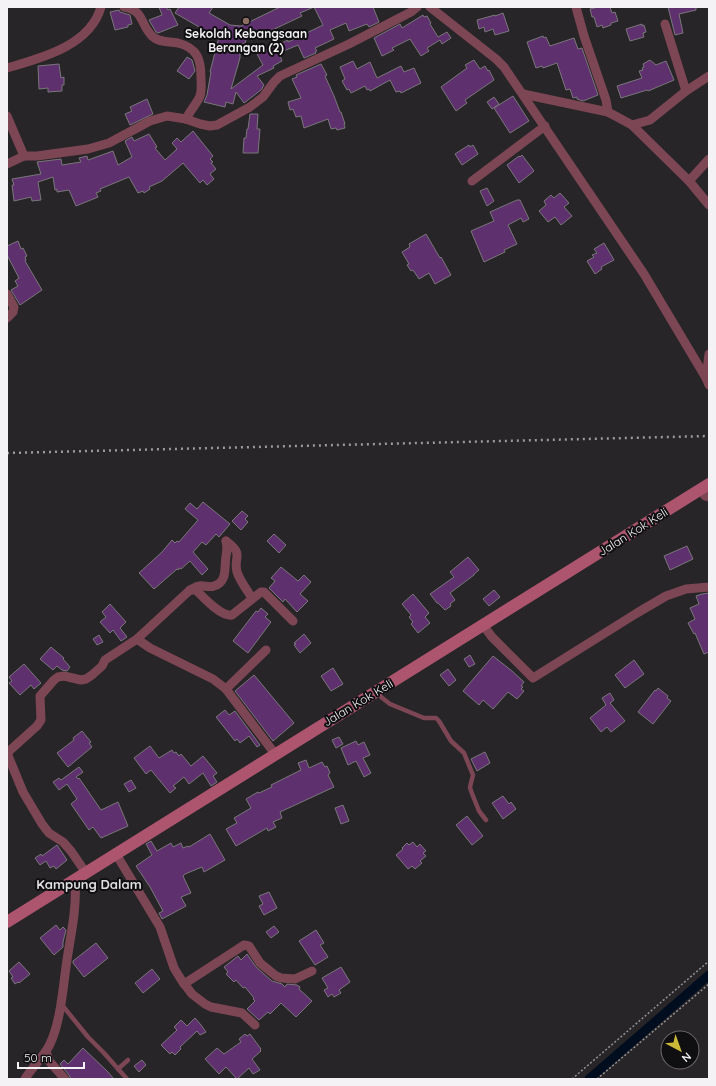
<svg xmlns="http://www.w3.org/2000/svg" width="716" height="1086" font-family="Quicksand,sans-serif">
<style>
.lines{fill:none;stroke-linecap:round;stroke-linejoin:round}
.canal{stroke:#000d1f;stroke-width:9}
.building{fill:#5f306e;stroke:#79777a}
.path{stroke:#949295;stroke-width:1.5;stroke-dasharray:2 2;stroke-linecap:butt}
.lane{stroke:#7d4654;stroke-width:4.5}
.street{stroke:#7d4654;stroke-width:9}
.secondary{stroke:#ad556e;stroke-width:12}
.rail{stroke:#9b999c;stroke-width:2.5;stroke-dasharray:2 4;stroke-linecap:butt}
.education-dot{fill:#8d6e63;stroke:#0f0e10;stroke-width:1.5}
.labels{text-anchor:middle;stroke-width:4;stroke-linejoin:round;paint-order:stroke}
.poi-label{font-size:12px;font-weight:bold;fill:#f4f2f4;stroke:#0f0e10}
.street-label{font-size:12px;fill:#f4f2f4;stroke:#0f0e10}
.neighbourhood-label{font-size:13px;font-weight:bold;fill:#e0dee1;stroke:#0f0e10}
</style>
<rect width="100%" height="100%" fill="#272528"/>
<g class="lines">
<!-- canal -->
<path class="canal" d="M589,1079L709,975"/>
</g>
<!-- building -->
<g class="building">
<path d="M159,7H166L168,10L170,9L178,25L158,33L156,32L149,20L162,15Z"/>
<path d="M179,7H213L209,13L230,25L241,26L280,7H314L300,13L302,16L251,40L248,34L245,43L240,45V58L231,89L263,65L257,54L288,40V42L323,25L314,7H373L379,22L369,27L367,24L349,31L346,23L330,30L334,39L315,48L317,51L315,52L316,53L304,58L298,45L279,53L282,61L273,66L274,68L257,76L264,85L261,90L244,103L236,92L233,104L226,102L225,107L204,102L207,95L211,72H210L219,37L218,38L175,13Z"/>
<path d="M598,7H610L612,13L615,12L618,21L611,23V25L603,28L602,25L597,27L594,17H592L590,9Z"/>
<path d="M668,7H696V10L679,14L683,33L675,35Z"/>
<path d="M119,10L120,12L130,15L132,24L128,25V27L115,30L110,12Z"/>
<path d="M503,13L509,31L495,35L493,29L485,32L484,27L479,29L477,20L495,15V16Z"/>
<path d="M423,15L424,17L427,16L431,23L430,24L438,37L447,32L451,38L442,44L440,40L427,48L429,51L421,56L410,39L392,48L394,50L382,56L374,38L400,24L402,28Z"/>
<path d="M642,24V26L644,25L646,32L643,33L644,37L630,41L626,29Z"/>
<path d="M543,36L544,38L546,37L550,46L574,38L578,49L582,48L598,95L583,101L577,99V97L573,98L570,89L566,90L557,63L543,68L542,66L536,68L527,42Z"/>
<path d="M187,57L192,60L195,71L189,79L177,71Z"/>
<path d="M474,60L480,69L485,66L488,71L489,70L494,80L465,100L467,103L456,111L441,87L467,68L465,65Z"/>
<path d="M650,60L656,65L666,61L674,80L648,91L647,90L621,98L617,86L642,78L639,71L643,70L642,68L644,67L643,64Z"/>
<path d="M353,61L357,69L370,62L377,78L401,66L404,72L414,68L421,83L401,93L400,91L396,92L390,80L370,91L369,89L367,90L365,86L351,93L349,89L347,90L342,81L345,79L340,67Z"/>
<path d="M59,64L61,78L64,77V85H62V91L48,92V88L39,89L38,66Z"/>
<path d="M321,64L327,75L325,76L334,96L340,112H341L345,124H344L345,128L337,130L336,128L331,129L328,119L304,128L301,116L296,117L293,109L290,110L288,102L301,98L292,79L297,77L296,75Z"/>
<path d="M513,96L529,121L510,133L494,108Z"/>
<path d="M494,97L499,104L492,109L487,102Z"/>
<path d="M147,99L153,114L130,125L125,114L132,111L130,107Z"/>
<path d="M250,114H258L257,129H260L258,153H243L244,138H246L247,129H248Z"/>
<path d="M193,131L213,156L210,159L213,162L211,163L216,169L210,174L214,179L207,185L203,180L200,183L183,163L162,181L149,187L150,189L144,193L143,191L138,193L129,177L100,189L101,191L96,193L98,197L76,206L69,190L57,192V189L55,190L53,177L38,182L41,200L32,201L31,197L14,201L12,185H14L12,179L41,174L37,162L61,159L62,165L81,162L79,158L87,156L88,160L113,151L118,165L132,157L125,141L132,137L134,141L149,134L157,147L155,148L165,160L177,149L172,143L177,138L181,142Z"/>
<path d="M469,145L470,147L473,145L478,154L462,165L455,154Z"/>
<path d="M522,155L534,171L519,183L507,165L519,156L520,157Z"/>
<path d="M487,188L494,201L487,206L480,191Z"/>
<path d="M560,193L569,203L564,207L572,216L561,225L555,217L548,222L539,211L546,205L544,201L551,195L554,198Z"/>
<path d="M517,200H520L529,219L523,222L521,218L508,225L517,244L504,250L505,252L484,262L471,231L494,221L490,212Z"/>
<path d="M426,234L440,258L441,257L451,275L435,284L429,273L419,279L413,270L411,271L407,265L409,264L402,252L410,247L409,244Z"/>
<path d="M18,241L21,249L23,248L27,256L25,257L26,260L25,261L42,290L20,305L11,290L18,286L15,281L19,278L7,255V246Z"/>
<path d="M604,243L614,260L601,267L602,269L595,274L587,261L594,257L592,255L597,253L594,249Z"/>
<path d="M203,502L230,524L219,537L216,534L206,545L202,542L193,552L208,569L202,575L190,561L181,569L179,568L178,570L177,569L154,589L139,573L162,552L172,540L175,543L177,541L179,542L198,520L185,509L190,503L197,509Z"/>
<path d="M242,511L248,516L245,519L248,522L241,530L232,521Z"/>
<path d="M274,534L286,545L279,553L267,541Z"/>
<path d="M687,546L693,559L670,570L664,556Z"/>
<path d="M468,557L479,570L474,574V575L450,593L455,600L450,604L451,606L445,610L438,603H437L430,594L454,577L450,572Z"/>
<path d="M281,567L298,581L304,575L311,582L300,594L308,601L297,612L285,599L283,602L269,588L275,581L271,578Z"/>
<path d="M494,590L500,597L489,606L483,599Z"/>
<path d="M709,593V652L704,654L695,633L694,634L688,623L695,619L690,608L699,604L696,596L702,594Z"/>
<path d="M413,594L429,613L425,617L430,623L418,633L411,624L413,622L409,617L411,615L402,604Z"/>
<path d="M110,604L126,622L120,628L127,637L121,641L113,630L110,633L100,622L106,617L102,612Z"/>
<path d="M261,608L268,614L265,617L271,622L248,653L233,641L256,611L258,612Z"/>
<path d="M304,634L311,643L300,653L294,645L296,644L294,643Z"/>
<path d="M99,635L103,642L97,645L93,639Z"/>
<path d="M51,647L64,658L63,659L70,667L67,671L62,670L57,666L53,670L40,659Z"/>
<path d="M470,655L475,664L469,667L464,659Z"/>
<path d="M493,656L512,671L524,682L521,686L523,687L521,689L524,691L517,699L508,692L493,709L483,700L479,705L463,691Z"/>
<path d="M634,660L644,674L625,688L615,675Z"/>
<path d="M24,664L41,683L34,689L31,685L20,695L9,683L12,681L9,677Z"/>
<path d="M333,668L343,684L331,691L321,676Z"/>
<path d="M448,669L456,680L449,686L440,675Z"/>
<path d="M254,675L294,723L273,741L235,691Z"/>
<path d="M658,688L668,696L667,698L671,701L653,724L638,712L655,690L656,691Z"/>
<path d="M610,693L614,700L610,703L625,721L611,732L607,727L601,732L590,718L606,705L602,698Z"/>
<path d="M225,710L229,715L235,711L260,745L257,747L249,736L240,743L237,739L235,741L216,717Z"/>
<path d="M82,731L91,742L89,743L92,747L68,767L57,753L74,740L73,738Z"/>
<path d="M339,737L343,744L336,748L332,740Z"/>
<path d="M356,741L358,745L364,742L370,755L363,758L371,773L364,777L356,761L348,765L341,748Z"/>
<path d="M150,746L159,758L172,750L174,753L176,752L179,756L181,754L191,766L203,756L217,773L213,776L217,782L211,786L203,773L189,784L184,777L173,786L176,788L170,793L151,770L146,774L134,758Z"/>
<path d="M485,752L490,763L477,771L471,759Z"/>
<path d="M306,760L309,768L322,762L325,767L327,766L330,773L328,775L334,787L280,812L282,818L273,822L276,827L268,831L267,828L236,846L226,829L237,823L234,818L251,808L246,799L258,792L259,793L272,787L271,785L301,770L298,763Z"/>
<path d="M79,767L83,772L76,777L78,779L79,778L101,810L118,802L128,826L101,838L93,827L89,830L71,804L77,799L67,784L59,790L53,782L59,778L61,780Z"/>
<path d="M131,780L136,788L129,792L124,784Z"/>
<path d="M503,796L509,804L511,802L516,809L503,819L492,803Z"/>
<path d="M343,805L349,821L341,824L335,808Z"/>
<path d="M467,816L483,836L472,845L456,825Z"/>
<path d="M210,834L225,860L204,872L202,867L185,874L183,876L191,893L181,897L186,906L162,919L159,913L163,911L150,887L136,866L152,855L146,844L151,841L157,851L171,843L173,847L181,843L183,848L188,846L189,847Z"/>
<path d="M413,842L417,847L420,844L426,851L423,853L426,856L420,861L422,863L415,869L412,866L408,869L396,855L403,849L402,848L407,843L409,845Z"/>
<path d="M57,845L67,860L56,869L54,866L50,868L46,861L40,865L35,858L41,854L42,856Z"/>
<path d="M269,892L277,908L264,915L259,906L263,904L259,896Z"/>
<path d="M56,925L60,930L63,927L66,930L63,942V947L54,955L40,938Z"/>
<path d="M274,926L279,932L271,938L266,932Z"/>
<path d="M316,930L324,943L320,945L328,957L315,965L299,941Z"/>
<path d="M96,943L108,958L84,977L73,963V961Z"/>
<path d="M247,954L256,967L272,981L282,984L285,987L287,984L297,985L300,987L299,989L312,1001L296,1017L281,1003L270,1014L268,1012L259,1020L247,1009L255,1001L253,999L254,998L245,987L243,988L236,980L234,982L226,974L228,972L224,967L238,956L241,960Z"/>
<path d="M19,962L30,974L19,983L18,982L15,984L11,978L13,977L9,971Z"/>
<path d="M341,967L350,982L339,990L341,993L334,997L332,994L328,997L324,990L328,988L322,978Z"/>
<path d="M152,969L160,979L143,993L135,983Z"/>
<path d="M195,1018L201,1025L206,1032L200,1035L197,1031L180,1047L181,1049L175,1055L172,1052L170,1054L161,1045L177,1030L174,1027L181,1020L187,1026Z"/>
<path d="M245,1034L247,1036L250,1034L261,1049L260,1050L261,1051L252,1059L260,1070L253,1074L249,1068L237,1079L226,1067L219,1074L205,1059L217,1048L224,1054L241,1042L239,1039Z"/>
<path d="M83,1048L107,1071L114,1079H71L69,1075L60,1064L64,1060L68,1064Z"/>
<path d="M142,1060L146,1065L139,1072L134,1066Z"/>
</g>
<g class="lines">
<!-- path -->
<g class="path">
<path d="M572,1079L709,961"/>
<path d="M597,1079L709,984"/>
</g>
<!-- lane -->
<g class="lane">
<path d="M376,693L390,704L424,718H436L439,721L451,741L464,753L473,775L470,787L471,791L479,811L486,820"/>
<path d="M62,1005L88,1037L104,1053L127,1079"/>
<path d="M118,1069L128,1060"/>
</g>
<!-- street -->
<g class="street">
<path d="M124,7C144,10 140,24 152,36C159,43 169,41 178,43C198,48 201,60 201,78C201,83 202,90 200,96C198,102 189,112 186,119"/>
<path d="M430,7L496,59L504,67L644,274L706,378L709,385"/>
<path d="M576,7L584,36L606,100L608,112"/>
<path d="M665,24L686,91"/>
<path d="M7,68C41,58 90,46 101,7"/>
<path d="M523,94L608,112L632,125L689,181L709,205"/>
<path d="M7,116L24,156"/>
<path d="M632,125L650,120L686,91L709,76"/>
<path d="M7,164L24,156H37L88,149L109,143L150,121L167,116L186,119L200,124L210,126L217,125L250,107L263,97L274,82L280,76L349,44L411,12L417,7"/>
<path d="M472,181L545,126"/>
<path d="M689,181L709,159"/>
<path d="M7,294L14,307L13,312L7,318"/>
<path d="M706,378L709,354"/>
<path d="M701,489L705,496L709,497"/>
<path d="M226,541C245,555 233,556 237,572C240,581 247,590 252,598"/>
<path d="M190,590H196C204,598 221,617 232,615L261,592H264L293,621"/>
<path d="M483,625L492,637L533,678L637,613L666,596L686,589L709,587"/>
<path d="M137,639L150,648L213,679L226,689L275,754"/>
<path d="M226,689L266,650"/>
<path d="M7,753L37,726L41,720L40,696L54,680L58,677L64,676L81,680L86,679L92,675L102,666L105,660L137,639L190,590C193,589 196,586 199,586C204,585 209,588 214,586C228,582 224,567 226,556C227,550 228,548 226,541"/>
<path d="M7,753L23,792L42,824L49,833L63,842L71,851L86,873"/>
<path d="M116,854L160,927L174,968L182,981L192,994L205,1004L211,1007L242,1013L255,1025"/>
<path d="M184,984L244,945L249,946L260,963L276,976L281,978L295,979L312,971"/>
<path d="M46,1051L49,1061L65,1079"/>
<path d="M25,1079C32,1067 44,1057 50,1044C61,1021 63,986 67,960C71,933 77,908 75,881"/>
</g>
<!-- secondary -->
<path class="secondary" d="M7,922L709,484"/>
<!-- rail -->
<path class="rail" d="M7,453L709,436"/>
</g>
<!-- markers -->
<circle class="education-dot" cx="246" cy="21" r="4"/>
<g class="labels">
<!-- poi labels -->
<g class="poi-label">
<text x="246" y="38">Sekolah Kebangsaan<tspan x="246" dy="14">Berangan (2)</tspan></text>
</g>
<!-- street labels -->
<g class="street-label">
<text transform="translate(633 532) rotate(-32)" y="4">Jalan Kok Keli</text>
<text transform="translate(358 703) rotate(-31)" y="4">Jalan Kok Keli</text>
</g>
<!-- neighbourhood labels -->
<g class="neighbourhood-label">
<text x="89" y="889">Kampung Dalam</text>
</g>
</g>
<!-- border -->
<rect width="716" height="1086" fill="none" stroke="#f4f2f4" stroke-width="16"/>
<!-- north arrow -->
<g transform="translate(680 1050) rotate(139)"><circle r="19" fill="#0f0e10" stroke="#6b696b"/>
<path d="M0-3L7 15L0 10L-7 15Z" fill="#ccb938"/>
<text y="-6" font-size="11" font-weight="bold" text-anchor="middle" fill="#f4f2f4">N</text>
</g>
<!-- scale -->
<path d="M18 1062v6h66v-6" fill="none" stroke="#f4f2f4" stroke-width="2"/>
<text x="24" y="1062" font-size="12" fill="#f4f2f4" stroke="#0f0e10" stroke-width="3" paint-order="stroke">50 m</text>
</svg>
